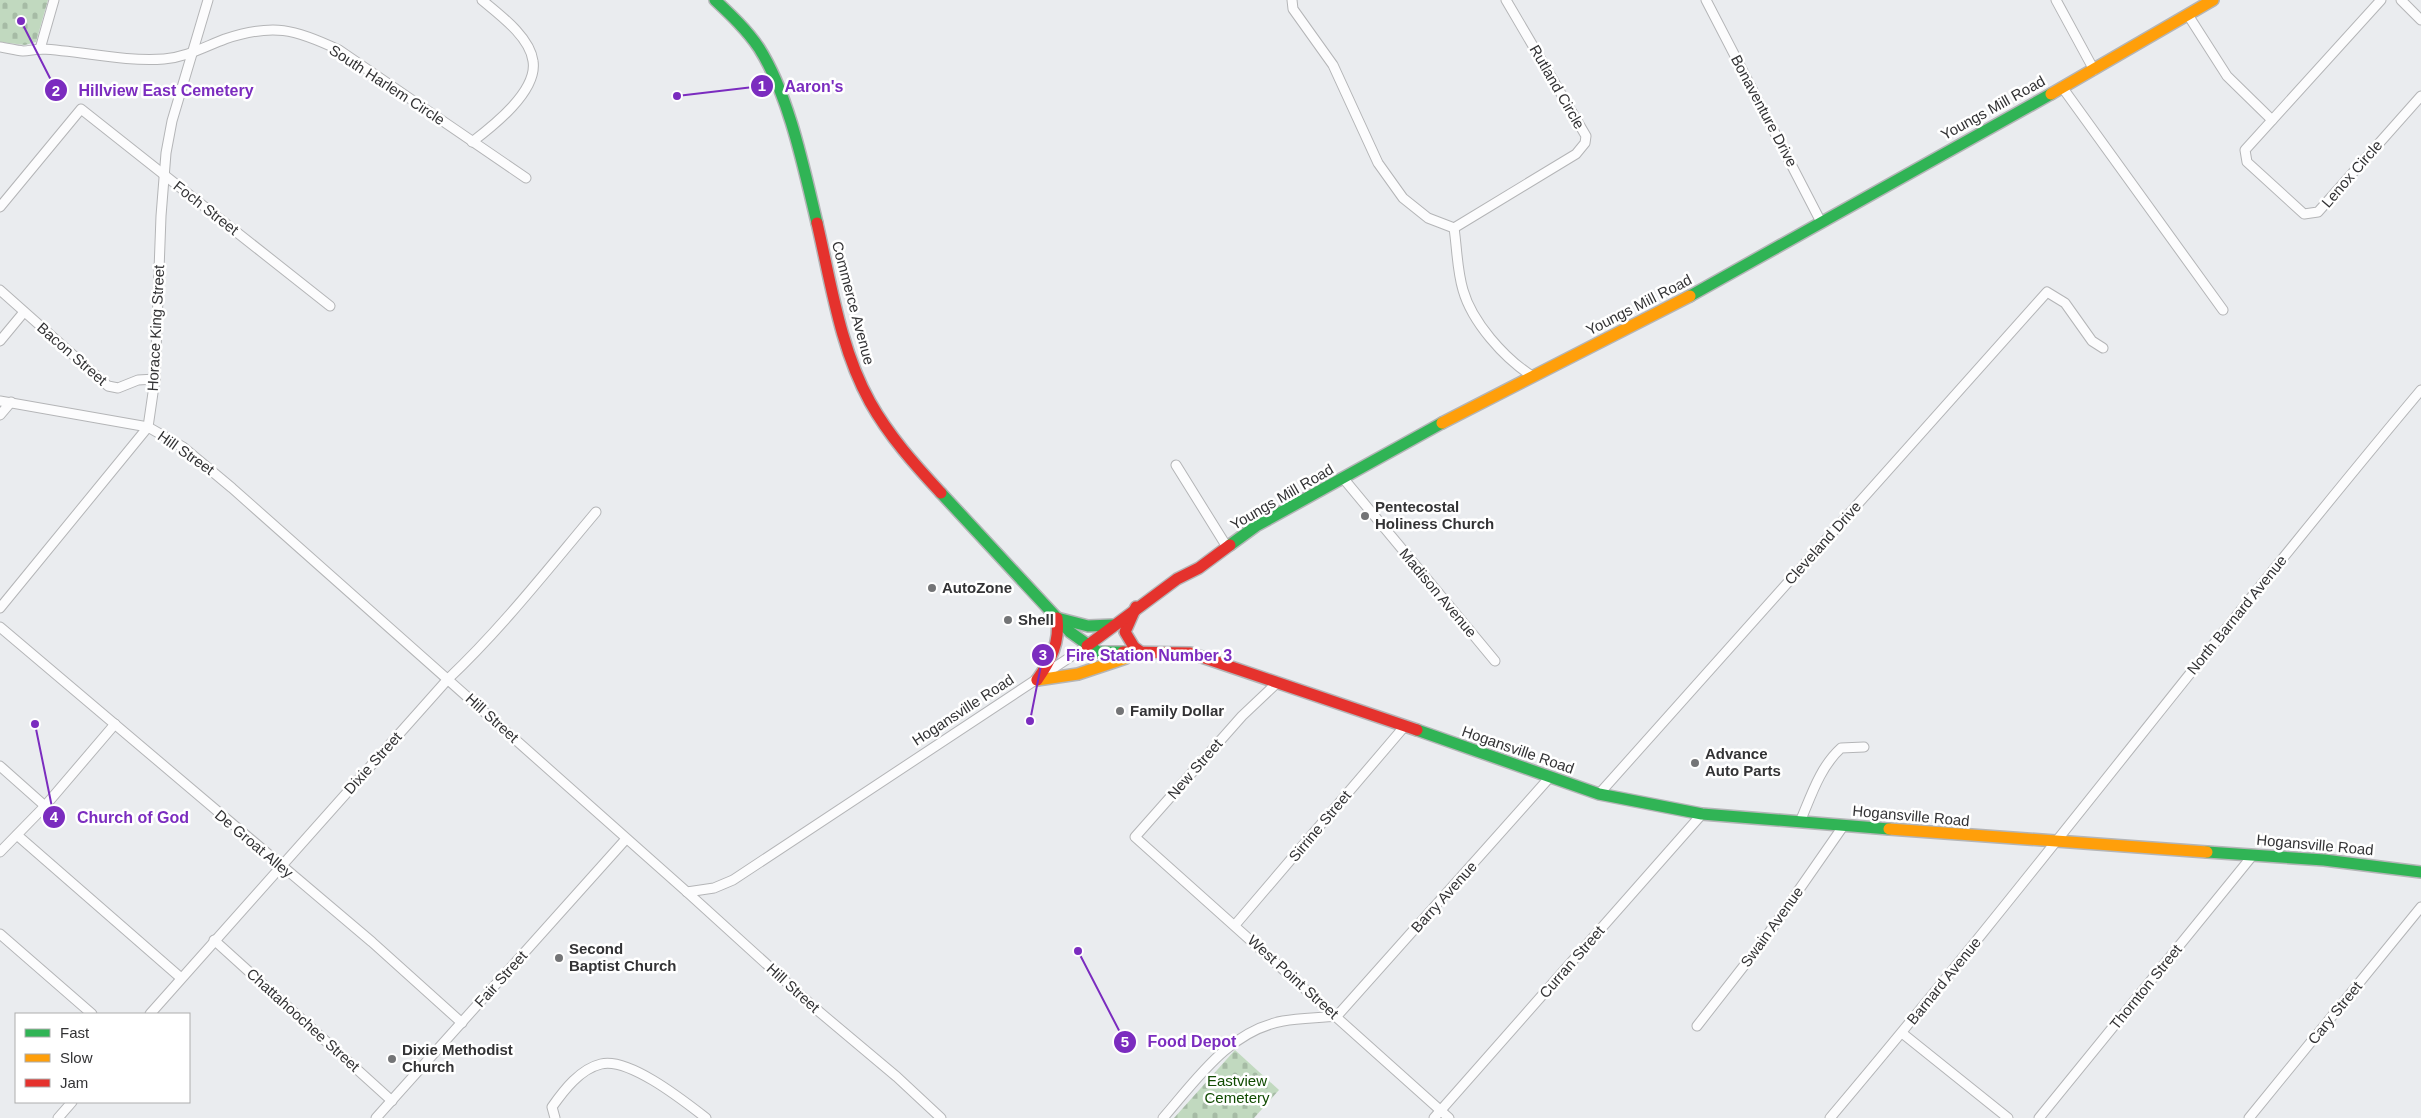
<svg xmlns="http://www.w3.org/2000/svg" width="2421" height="1118" font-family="Helvetica,sans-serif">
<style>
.cemetery{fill:url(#cemetery-stones)}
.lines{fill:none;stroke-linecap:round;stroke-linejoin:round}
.street-casing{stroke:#b4b5b7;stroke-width:11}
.fast-casing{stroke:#b4b5b7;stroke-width:14}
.slow-casing{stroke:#b4b5b7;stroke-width:14}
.jam-casing{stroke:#b4b5b7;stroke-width:14}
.street{stroke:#fcfcfd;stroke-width:9}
.fast{stroke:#30b455;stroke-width:11}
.slow{stroke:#ff9f0a;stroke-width:11}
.jam{stroke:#e5322d;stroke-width:11}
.poi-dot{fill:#737476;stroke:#fff;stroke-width:2}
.labels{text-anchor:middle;stroke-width:5;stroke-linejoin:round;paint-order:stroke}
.street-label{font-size:15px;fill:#333335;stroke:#fff}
.poi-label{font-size:15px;font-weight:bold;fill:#333335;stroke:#fff;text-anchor:start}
.park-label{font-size:15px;fill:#104b00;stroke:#fff}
.leader{fill:none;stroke:#7b2cbf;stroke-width:2}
.callout-dot{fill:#7b2cbf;stroke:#fff;stroke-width:2}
.mark-label{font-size:15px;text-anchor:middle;font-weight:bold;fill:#fff}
.callout-label{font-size:16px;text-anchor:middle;font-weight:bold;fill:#7b2cbf;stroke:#fff;stroke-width:5;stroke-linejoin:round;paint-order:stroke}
</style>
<defs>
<pattern id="cemetery-stones" width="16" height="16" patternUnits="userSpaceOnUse" patternTransform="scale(1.25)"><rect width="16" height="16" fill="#c1d9bf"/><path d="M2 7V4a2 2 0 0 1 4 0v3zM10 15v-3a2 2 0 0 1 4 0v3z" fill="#a6bba5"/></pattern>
</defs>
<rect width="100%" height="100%" fill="#eaecef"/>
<!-- cemetery -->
<g class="cemetery">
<path d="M0,0H48L36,42L25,45L0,42Z"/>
<path d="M1235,1050L1279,1090L1254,1118H1174Z"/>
</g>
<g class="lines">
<!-- street casing -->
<g class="street-casing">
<g id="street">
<path d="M1292,0L1293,9L1333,65L1378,163L1403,198L1428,218L1454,228C1457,248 1457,270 1463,290C1472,322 1504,358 1532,376"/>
<path d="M1706,0L1821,222"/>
<path d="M2056,0L2094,70"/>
<path d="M2381,0L2245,150L2247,162L2304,214L2318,212L2421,96"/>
<path d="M2401,0L2421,20"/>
<path d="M2188,15L2227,76L2272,120"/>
<path d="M0,47C7,48 15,50 23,51C29,51 35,49 42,49C82,51 123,62 164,59C187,57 204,47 225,39C273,23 295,29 339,50L526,178"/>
<path d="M40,49L54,0"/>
<path d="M2062,87L2223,310"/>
<path d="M472,142C493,126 538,91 533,61C530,37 500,15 482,0"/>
<path d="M0,207L81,109L330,306"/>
<path d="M1454,228L1576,154L1585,143L1586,136L1506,0"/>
<path d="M0,290L108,386L118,388L138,380L155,379"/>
<path d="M0,341L24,312"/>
<path d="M0,401L148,427L183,447L232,488L687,892L816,1009L897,1077L941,1118"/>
<path d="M0,415L11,402"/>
<path d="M1176,465L1227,547"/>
<path d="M1343,478L1495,661"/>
<path d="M0,608L148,427L155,379L161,216L166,153L172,121L208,0"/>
<path d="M0,627L372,942L462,1023"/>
<path d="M1278,682L1242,716L1135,837L1449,1118"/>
<path d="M0,766L45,806"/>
<path d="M1599,794L2047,292L2065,303L2092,341L2103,348"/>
<path d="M1800,822C1811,796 1820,767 1841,748L1864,747"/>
<path d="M17,835L181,978"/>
<path d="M0,852L45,806L115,724"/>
<path d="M687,892L714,888L733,880L1087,646"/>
<path d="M1235,925L1404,727"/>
<path d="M0,934L92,1014"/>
<path d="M214,940L392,1101"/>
<path d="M150,1014L448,679C502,628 548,569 596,512"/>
<path d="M1697,1026L1764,940L1844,825"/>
<path d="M1902,1033L2008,1118"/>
<path d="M58,1118L72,1102"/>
<path d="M376,1118L626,839"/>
<path d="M555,1118L552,1107C564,1090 580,1069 601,1064C629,1057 684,1101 706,1118"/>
<path d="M1163,1118C1197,1079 1229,1031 1283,1021C1300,1018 1319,1018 1337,1016L1550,777"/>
<path d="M1434,1118L1702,814"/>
<path d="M1830,1118C2032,879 2220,629 2421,390"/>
<path d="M2039,1118L2253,855"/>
<path d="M2249,1118L2421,907"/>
</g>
</g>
<!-- fast casing -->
<g class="fast-casing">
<g id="fast">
<path d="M715,0C731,15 747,30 759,48C789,95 804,169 817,223"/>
<path d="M1690,296L2051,94"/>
<path d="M941,493L1070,632L1098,652H1123"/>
<path d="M1230,545L1256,526L1442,423"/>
<path d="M1057,618L1088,626L1113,625"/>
<path d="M1417,730L1599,794L1702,814L1889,829"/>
<path d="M2207,852L2324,860L2421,872"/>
</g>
</g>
<!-- slow casing -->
<g class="slow-casing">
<g id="slow">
<path d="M2051,94L2213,0"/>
<path d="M1442,423L1690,296"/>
<path d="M1037,680L1078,674L1126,658"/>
<path d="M1889,829L2207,852"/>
</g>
</g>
<!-- jam casing -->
<g class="jam-casing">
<g id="jam">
<path d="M817,223C831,283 840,348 870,402C889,436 915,465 941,493"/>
<path d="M1136,607L1125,632L1134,647L1142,653"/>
<path d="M1087,646L1177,579L1199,568L1230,545"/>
<path d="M1123,652L1190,653L1417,730"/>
<path d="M1037,680C1051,660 1060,643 1057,618"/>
</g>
</g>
<!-- street -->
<use href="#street" class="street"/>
<!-- fast -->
<use href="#fast" class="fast"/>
<!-- slow -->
<use href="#slow" class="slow"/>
<!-- jam -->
<use href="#jam" class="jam"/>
</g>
<!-- markers -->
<g class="poi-dot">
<circle cx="1365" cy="516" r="5"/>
<circle cx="932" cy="588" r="5"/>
<circle cx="1008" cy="620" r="5"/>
<circle cx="1120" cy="711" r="5"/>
<circle cx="1695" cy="763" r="5"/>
<circle cx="559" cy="958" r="5"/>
<circle cx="392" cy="1059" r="5"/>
</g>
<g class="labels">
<!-- street labels -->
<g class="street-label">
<text transform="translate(387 85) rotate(33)" y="5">South Harlem Circle</text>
<text transform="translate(1557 87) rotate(60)" y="5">Rutland Circle</text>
<text transform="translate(1993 108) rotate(-29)" y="5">Youngs Mill Road</text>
<text transform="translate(1764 111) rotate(62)" y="5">Bonaventure Drive</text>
<text transform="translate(2352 174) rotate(-49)" y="5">Lenox Circle</text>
<text transform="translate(206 208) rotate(38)" y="5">Foch Street</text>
<text transform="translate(853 303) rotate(75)" y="5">Commerce Avenue</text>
<text transform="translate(1639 305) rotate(-27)" y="5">Youngs Mill Road</text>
<text transform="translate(156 328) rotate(-87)" y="5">Horace King Street</text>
<text transform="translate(72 354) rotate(41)" y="5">Bacon Street</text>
<text transform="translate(186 453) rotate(35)" y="5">Hill Street</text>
<text transform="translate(1282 497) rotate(-30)" y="5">Youngs Mill Road</text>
<text transform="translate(1823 543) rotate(-48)" y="5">Cleveland Drive</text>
<text transform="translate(1438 593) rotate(50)" y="5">Madison Avenue</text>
<text transform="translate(2237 615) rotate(-51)" y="5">North Barnard Avenue</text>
<text transform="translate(963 710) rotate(-33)" y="5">Hogansville Road</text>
<text transform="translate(492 718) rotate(42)" y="5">Hill Street</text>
<text transform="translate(1518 750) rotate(19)" y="5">Hogansville Road</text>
<text transform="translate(373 763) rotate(-48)" y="5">Dixie Street</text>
<text transform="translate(1195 769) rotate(-49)" y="5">New Street</text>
<text transform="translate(1911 816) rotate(5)" y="5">Hogansville Road</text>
<text transform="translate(1320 826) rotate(-50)" y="5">Sirrine Street</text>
<text transform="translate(254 844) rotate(40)" y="5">De Groat Alley</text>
<text transform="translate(2315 845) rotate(5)" y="5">Hogansville Road</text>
<text transform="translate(1444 897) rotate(-48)" y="5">Barry Avenue</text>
<text transform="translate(1772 927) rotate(-54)" y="5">Swain Avenue</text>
<text transform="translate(1572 962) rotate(-49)" y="5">Curran Street</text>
<text transform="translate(1293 977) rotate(42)" y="5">West Point Street</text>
<text transform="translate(501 979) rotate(-48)" y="5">Fair Street</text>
<text transform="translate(1944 981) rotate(-51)" y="5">Barnard Avenue</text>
<text transform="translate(2146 987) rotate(-51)" y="5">Thornton Street</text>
<text transform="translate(793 988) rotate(42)" y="5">Hill Street</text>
<text transform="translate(2335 1013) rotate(-51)" y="5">Cary Street</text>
<text transform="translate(303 1020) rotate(42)" y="5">Chattahoochee Street</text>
</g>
<!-- poi labels -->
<g class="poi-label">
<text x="1375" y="512">Pentecostal<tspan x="1375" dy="17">Holiness Church</tspan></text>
<text x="942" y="593">AutoZone</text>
<text x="1018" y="625">Shell</text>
<text x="1130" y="716">Family Dollar</text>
<text x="1705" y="759">Advance<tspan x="1705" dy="17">Auto Parts</tspan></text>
<text x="569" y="954">Second<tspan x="569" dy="17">Baptist Church</tspan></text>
<text x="402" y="1055">Dixie Methodist<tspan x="402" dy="17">Church</tspan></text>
</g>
<!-- park labels -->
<g class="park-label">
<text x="1237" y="1086">Eastview<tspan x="1237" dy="17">Cemetery</tspan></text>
</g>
</g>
<!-- callouts -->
<path class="leader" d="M677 96L762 86M21 21L56 90M1030 721L1043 655M35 724L54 817M1078 951L1125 1042"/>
<g class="callout-dot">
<circle cx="677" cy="96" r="5"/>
<circle cx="21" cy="21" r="5"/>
<circle cx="1030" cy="721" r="5"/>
<circle cx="35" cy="724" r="5"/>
<circle cx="1078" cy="951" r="5"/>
<circle cx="762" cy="86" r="12"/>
<circle cx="56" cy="90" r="12"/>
<circle cx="1043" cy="655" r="12"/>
<circle cx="54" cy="817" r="12"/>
<circle cx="1125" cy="1042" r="12"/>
</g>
<g class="mark-label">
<text x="762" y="91">1</text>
<text x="56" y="96">2</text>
<text x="1043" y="660">3</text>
<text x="54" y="822">4</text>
<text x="1125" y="1047">5</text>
</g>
<g class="callout-label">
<text x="814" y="92">Aaron's</text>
<text x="166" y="96">Hillview East Cemetery</text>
<text x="1149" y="661">Fire Station Number 3</text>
<text x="133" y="823">Church of God</text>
<text x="1192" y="1047">Food Depot</text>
</g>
<!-- legend -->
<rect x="15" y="1013" width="175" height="90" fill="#ffffff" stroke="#adadae"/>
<rect x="25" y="1029" width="25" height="8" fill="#30b455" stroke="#adadae"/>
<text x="60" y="1038" font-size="15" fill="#333335">Fast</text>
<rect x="25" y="1054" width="25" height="8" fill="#ff9f0a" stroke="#adadae"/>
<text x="60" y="1063" font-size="15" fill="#333335">Slow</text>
<rect x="25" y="1079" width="25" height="8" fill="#e5322d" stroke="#adadae"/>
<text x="60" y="1088" font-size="15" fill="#333335">Jam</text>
</svg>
